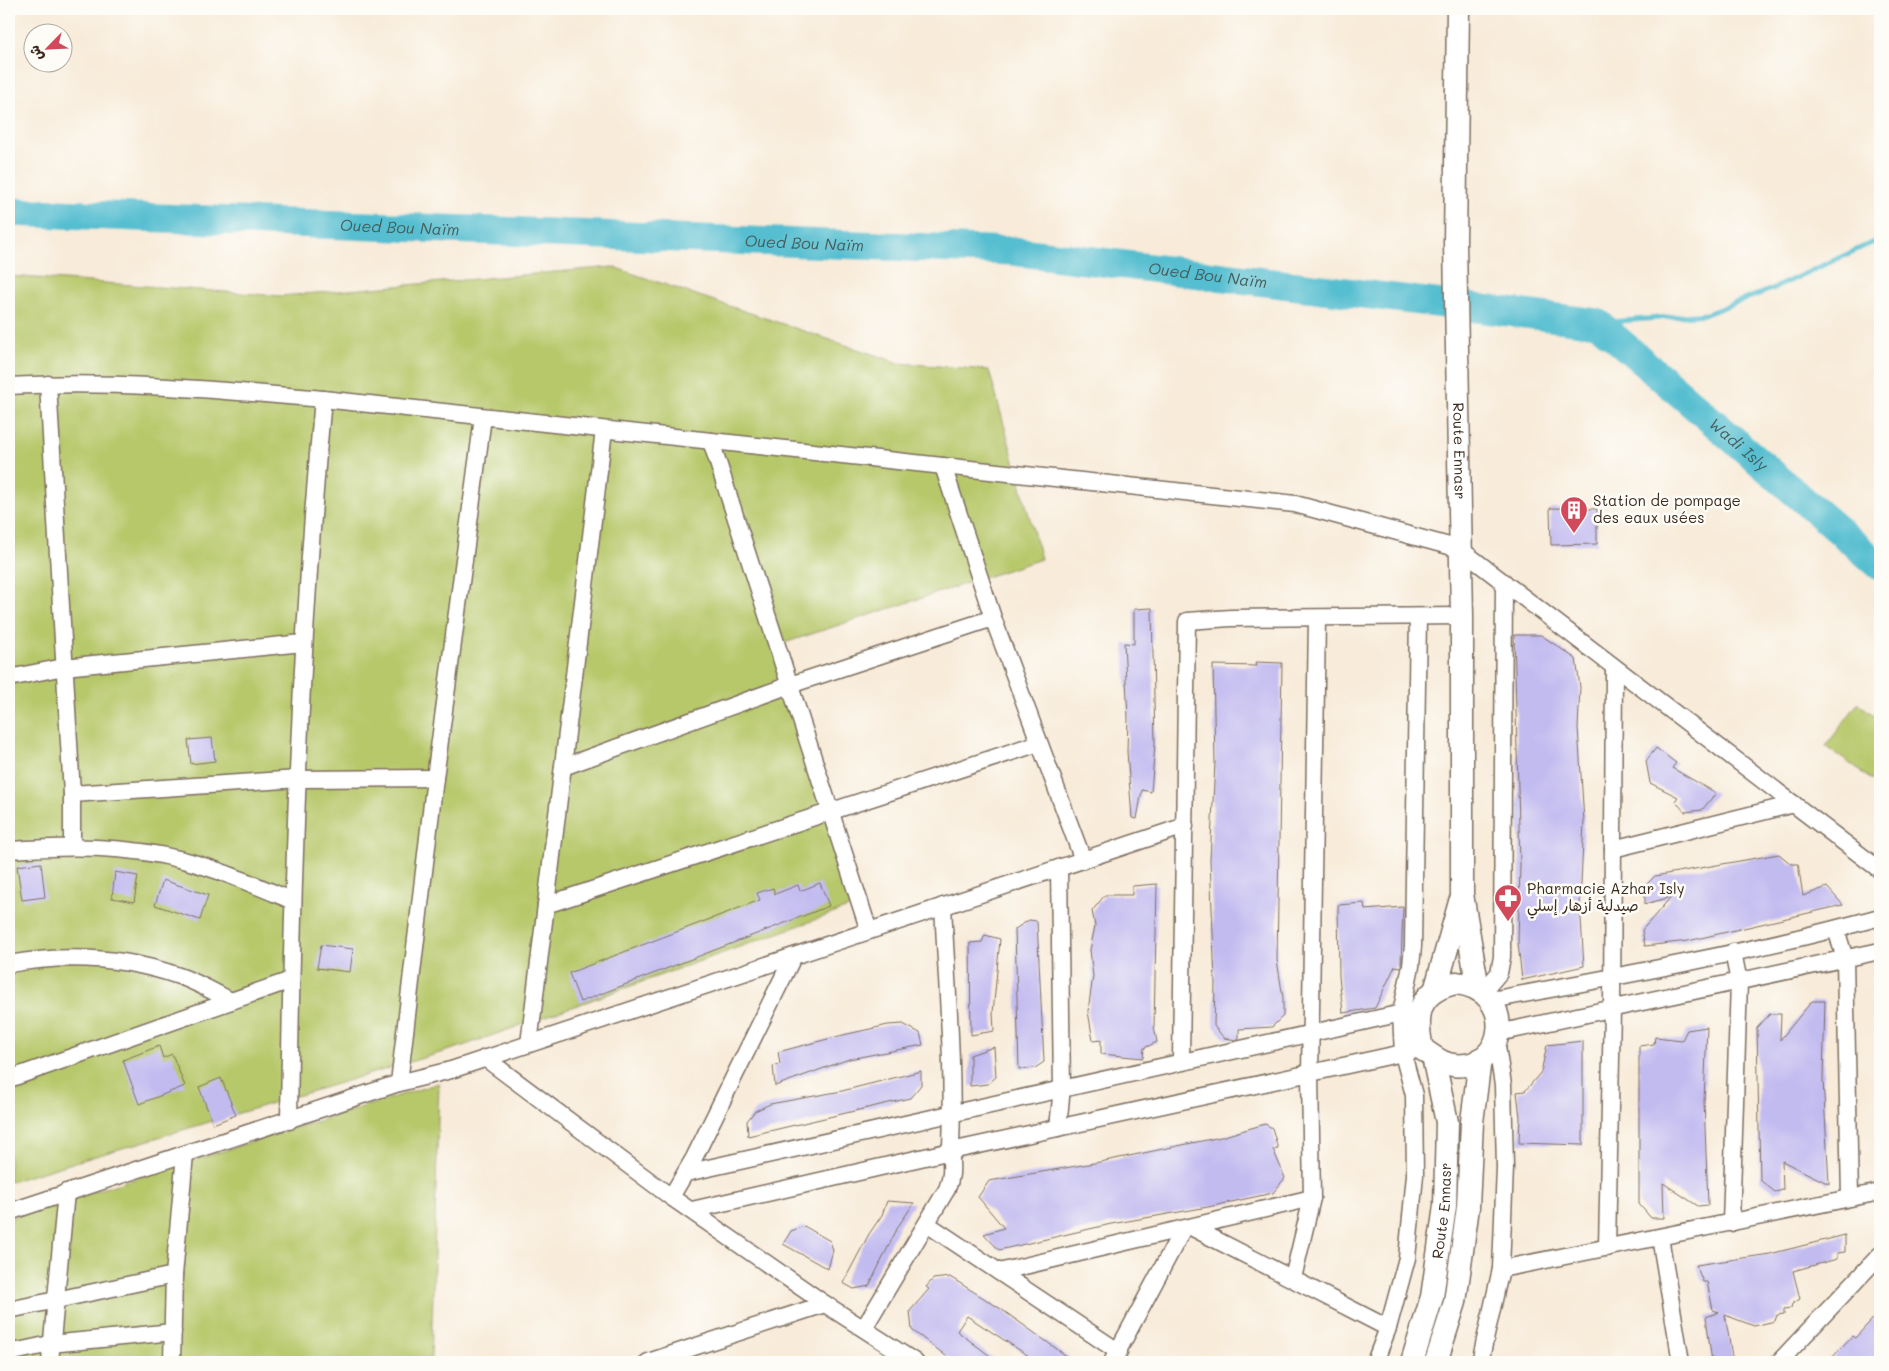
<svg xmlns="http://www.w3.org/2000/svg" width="1889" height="1371" font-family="Mali,'Playpen Sans Arabic',sans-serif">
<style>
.green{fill:#b7c86a;stroke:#797944}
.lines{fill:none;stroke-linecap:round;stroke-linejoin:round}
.stream{stroke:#54bed0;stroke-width:5}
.river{stroke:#54bed0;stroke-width:29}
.building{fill:#c2bbf0}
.minor-casing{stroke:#7d6e5f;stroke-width:19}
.secondary-casing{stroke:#7d6e5f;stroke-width:25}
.minor{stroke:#fff;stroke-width:16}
.secondary{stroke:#fff;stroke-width:22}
.labels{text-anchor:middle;stroke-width:5;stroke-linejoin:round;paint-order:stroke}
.street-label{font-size:15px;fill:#3b2a1e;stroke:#fdfcf7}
.poi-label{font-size:15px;fill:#3b2a1e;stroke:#fdfcf7;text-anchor:start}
.water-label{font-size:16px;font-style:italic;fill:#445e5c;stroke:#fdfcf7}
</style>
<rect width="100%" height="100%" fill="#fdfcf7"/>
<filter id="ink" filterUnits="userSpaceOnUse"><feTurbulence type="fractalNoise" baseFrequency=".02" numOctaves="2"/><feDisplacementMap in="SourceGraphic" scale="10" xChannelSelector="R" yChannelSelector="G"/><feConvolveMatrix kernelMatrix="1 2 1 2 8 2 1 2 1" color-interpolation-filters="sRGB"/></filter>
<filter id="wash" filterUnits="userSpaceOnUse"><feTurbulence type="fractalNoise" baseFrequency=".0096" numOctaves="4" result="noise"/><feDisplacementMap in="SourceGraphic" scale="20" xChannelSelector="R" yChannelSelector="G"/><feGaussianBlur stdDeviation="1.12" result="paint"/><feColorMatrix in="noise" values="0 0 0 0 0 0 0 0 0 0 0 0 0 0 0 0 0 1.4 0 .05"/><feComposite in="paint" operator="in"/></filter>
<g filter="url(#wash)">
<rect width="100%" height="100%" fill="#f8ebd9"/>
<!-- green -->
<g class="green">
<path d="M613,267L899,363L989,370L1041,559L781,644L851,907L460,1047L9,1182V276L281,296Z"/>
<path d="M1858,703L1880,720V786L1826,746Z"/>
<path d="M439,1083L431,1362H9V1218Z"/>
</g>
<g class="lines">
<!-- stream -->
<path class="stream" d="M1598,323L1706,314L1772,289L1880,239"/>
<!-- river -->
<path class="river" id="s1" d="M9,212L1012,251L1598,323L1880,566"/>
</g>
<g id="blocks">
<!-- building -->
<g class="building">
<path d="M1550,508L1597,509V544L1551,545Z"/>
<path d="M1152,608L1155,744L1151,792L1142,790L1137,819L1132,818L1127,751L1128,718L1124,643L1134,644V609Z"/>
<path d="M1514,635H1541L1576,659L1580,687L1578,728L1584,821L1580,904L1584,966L1522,980L1518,943L1520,864Z"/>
<path d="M1256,662L1282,663L1277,960L1283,998V1016L1272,1027L1239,1029V1039L1237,1040L1224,1038L1214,1026L1215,983L1210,860L1215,763L1213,665L1257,666Z"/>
<path d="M212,738L215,761L191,764L188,740Z"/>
<path d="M1656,748L1676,763L1672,768L1716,793L1702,810L1685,812L1675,801L1678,797L1650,783L1646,761Z"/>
<path d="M1779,854L1791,864H1798L1803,896L1827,887L1843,905L1688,941L1645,946L1642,930L1671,897L1645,904V886L1655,876Z"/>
<path d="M41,863L45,897L22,900L17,866Z"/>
<path d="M115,872L138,876L134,902L112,898Z"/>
<path d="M163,880L208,895L200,920L155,905Z"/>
<path d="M820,883L829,906L580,1002L569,973L760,900L757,893L773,888L775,894L798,885L800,891Z"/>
<path d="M1157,884L1154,1026L1157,1042L1144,1048L1143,1058L1101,1054V1040L1093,1041L1088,1011L1093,976L1090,950L1095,926L1092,911L1105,895H1132V886Z"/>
<path d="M1364,903L1365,910L1403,907L1401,964V967L1395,966L1375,1008L1343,1013L1339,976L1338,905Z"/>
<path d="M1029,920L1037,921L1044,1062L1035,1068L1019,1069L1015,929Z"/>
<path d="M985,935L1000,939L993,1013L994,1031L971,1035L970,943L982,942Z"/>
<path d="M321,945L353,949L350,972L317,968Z"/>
<path d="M1812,1001H1825L1823,1079L1829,1184L1782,1161L1783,1190L1775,1192L1760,1180L1757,1028L1770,1014H1781L1780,1040Z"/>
<path d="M903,1024L920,1033L923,1045L849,1059L775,1086L773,1066L780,1064L778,1052L843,1035L888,1025Z"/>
<path d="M1707,1027L1704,1101L1708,1205L1698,1206L1663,1183L1664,1218H1651L1639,1204V1046L1654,1044L1655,1037L1682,1040L1687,1030Z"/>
<path d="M1583,1041V1145L1519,1143L1520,1117L1517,1092L1525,1091L1541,1072L1547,1045Z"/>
<path d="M159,1046L163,1058L172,1054L185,1086L139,1104L123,1060Z"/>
<path d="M994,1047L996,1077L988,1084L970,1086V1055Z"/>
<path d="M921,1071V1085L910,1098L748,1136L747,1121L755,1111L770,1104L842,1091Z"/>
<path d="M221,1078L236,1115L213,1124L199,1087Z"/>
<path d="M1265,1124L1272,1128L1278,1148L1273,1149L1285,1178L1273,1193L1208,1207L1111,1224L999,1250L984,1234L1004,1228L978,1197L989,1181L1100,1162L1221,1137Z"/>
<path d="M887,1201L914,1203L899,1225L869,1286L854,1289L843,1283L869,1234L882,1215Z"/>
<path d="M804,1226L830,1241L833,1250L828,1269L783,1244L791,1231Z"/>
<path d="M1845,1235V1252L1837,1253V1259L1793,1271L1800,1299L1792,1304L1791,1308L1784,1309V1314L1777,1315L1775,1321L1754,1326L1725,1315L1733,1362H1712L1706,1317L1719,1312L1713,1310L1707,1282H1703L1696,1265L1770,1254Z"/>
<path d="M950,1277L1001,1309L1075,1362H1038L967,1316L957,1331L998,1362H954L912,1330L910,1311L929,1289L926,1287L933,1279Z"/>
<path d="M1880,1311V1362H1828L1852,1336L1855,1338Z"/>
</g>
</g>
</g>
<g filter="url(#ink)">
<use href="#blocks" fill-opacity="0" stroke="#7d6e5f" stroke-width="1"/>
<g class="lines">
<!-- minor casing -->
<g class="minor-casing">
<g id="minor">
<path d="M48,384L72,794V845"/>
<path d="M9,386C114,380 219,390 323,399L1295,504L1460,549L1880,870"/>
<path d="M711,441L869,931"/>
<path d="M943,466L993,618L1083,860"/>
<path d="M9,678L64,667L303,643"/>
<path d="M563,767L790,685L993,618"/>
<path d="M72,794L299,779L435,778"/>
<path d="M1613,849L1794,804"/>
<path d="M9,850C68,846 125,845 183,860C221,870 257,886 293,901"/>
<path d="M546,905L1039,743"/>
<path d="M1836,929L1845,959L1850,1197"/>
<path d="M9,964C66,954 124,957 179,976C197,982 214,992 231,1001"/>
<path d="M1483,992L1499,973L1502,957L1504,582"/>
<path d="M1491,1000C1621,976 1753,952 1880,917"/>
<path d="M1498,1033L1880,951"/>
<path d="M529,1044L604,430"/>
<path d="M485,1058L671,1197L825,1304L915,1362"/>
<path d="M1181,1061L1187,621L1231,618L1462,616"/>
<path d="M9,1079L291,980"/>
<path d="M399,1083L435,778L483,417"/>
<path d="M289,1121C292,880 300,639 323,399"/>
<path d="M1058,1128L1062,1087L1059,868"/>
<path d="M686,1173L1411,1011"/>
<path d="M671,1197L694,1158L793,957"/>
<path d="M692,1210L951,1151L1412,1051"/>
<path d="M9,1212L399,1083L451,1070L1185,826"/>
<path d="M1731,1223L1739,982L1733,952"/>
<path d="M927,1224L1119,1352"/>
<path d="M1191,1227L1388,1328"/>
<path d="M1660,1237L1681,1362"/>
<path d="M1607,1248L1612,1009L1614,667"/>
<path d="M1501,1269L1880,1192"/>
<path d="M999,1272L1312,1198"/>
<path d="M1293,1278L1312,1198L1310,1074L1317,619"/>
<path d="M9,1310L174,1275"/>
<path d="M864,1328L947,1189C954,1172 950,1165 951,1148C954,1067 947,987 943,906"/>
<path d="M9,1353L50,1344L173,1332"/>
<path d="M50,1362L66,1192"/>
<path d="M172,1362L174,1275L185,1154"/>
<path d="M648,1362L825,1304"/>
<path d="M1112,1362L1183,1229"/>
<path d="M1375,1362L1388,1328L1407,1258L1415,1175L1414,1095L1403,1054L1401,1013L1411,966L1413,946L1418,617"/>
<path d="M1480,1362L1501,1269L1505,1167L1503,1085L1496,1040"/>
<path d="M1779,1362L1880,1255"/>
</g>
</g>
<!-- secondary casing -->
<g class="secondary-casing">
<g id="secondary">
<path id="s2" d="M1458,9L1455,243L1462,616V894L1478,989"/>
<path d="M1456,983C1518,989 1508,1072 1453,1065C1441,1064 1432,1055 1422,1049C1415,1016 1417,991 1456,983Z"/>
<path d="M1435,991L1460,902"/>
<path id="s3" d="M1412,1362L1432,1297L1445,1206L1447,1122L1433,1057"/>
<path d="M1436,1362L1455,1302L1468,1207L1472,1122L1480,1059"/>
</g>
</g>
<!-- minor -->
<use href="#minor" class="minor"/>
<!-- secondary -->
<use href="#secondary" class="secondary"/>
</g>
</g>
<!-- icons -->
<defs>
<g id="building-pin" transform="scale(1.4375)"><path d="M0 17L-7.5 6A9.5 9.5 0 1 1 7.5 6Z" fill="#d1495b" stroke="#fdfcf7"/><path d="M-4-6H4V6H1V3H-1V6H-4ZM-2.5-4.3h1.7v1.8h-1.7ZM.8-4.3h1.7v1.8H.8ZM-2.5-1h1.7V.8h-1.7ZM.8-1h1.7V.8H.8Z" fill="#fff"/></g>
<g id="pharmacy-pin" transform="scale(1.4375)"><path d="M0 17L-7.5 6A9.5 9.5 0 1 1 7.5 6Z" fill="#d1495b" stroke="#fdfcf7"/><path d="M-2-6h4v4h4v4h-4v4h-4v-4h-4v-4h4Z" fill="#fff"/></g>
</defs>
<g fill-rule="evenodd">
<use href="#building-pin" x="1574" y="510"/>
<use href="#pharmacy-pin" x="1508" y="898"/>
</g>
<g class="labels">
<!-- street labels -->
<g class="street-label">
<text dy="5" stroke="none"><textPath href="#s2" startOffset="442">Route Ennasr</textPath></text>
<text dy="5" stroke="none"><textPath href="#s3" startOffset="155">Route Ennasr</textPath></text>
</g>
<!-- poi labels -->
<g class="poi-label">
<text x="1593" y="506">Station de pompage<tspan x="1593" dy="17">des eaux usées</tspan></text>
<text x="1527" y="894">Pharmacie Azhar Isly<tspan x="1527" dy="17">صيدلية أزهار إسلي</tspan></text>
</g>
<!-- water labels -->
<g class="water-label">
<text dy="6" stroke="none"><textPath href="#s1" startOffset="391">Oued Bou Naïm</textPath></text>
<text dy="6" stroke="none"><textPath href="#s1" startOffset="796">Oued Bou Naïm</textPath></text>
<text dy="6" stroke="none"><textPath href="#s1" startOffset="1201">Oued Bou Naïm</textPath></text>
<text dy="6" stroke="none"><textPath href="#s1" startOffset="1780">Wadi Isly</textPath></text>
</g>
</g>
<!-- margin -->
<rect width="1889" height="1371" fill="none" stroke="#fdfcf7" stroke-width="30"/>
<!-- north arrow -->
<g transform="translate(48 48) rotate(246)"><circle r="24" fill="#fdfcf7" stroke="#afa8a0"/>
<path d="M0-4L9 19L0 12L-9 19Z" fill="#d1495b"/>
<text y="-8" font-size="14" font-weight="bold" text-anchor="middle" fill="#3b2a1e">ش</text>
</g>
</svg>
